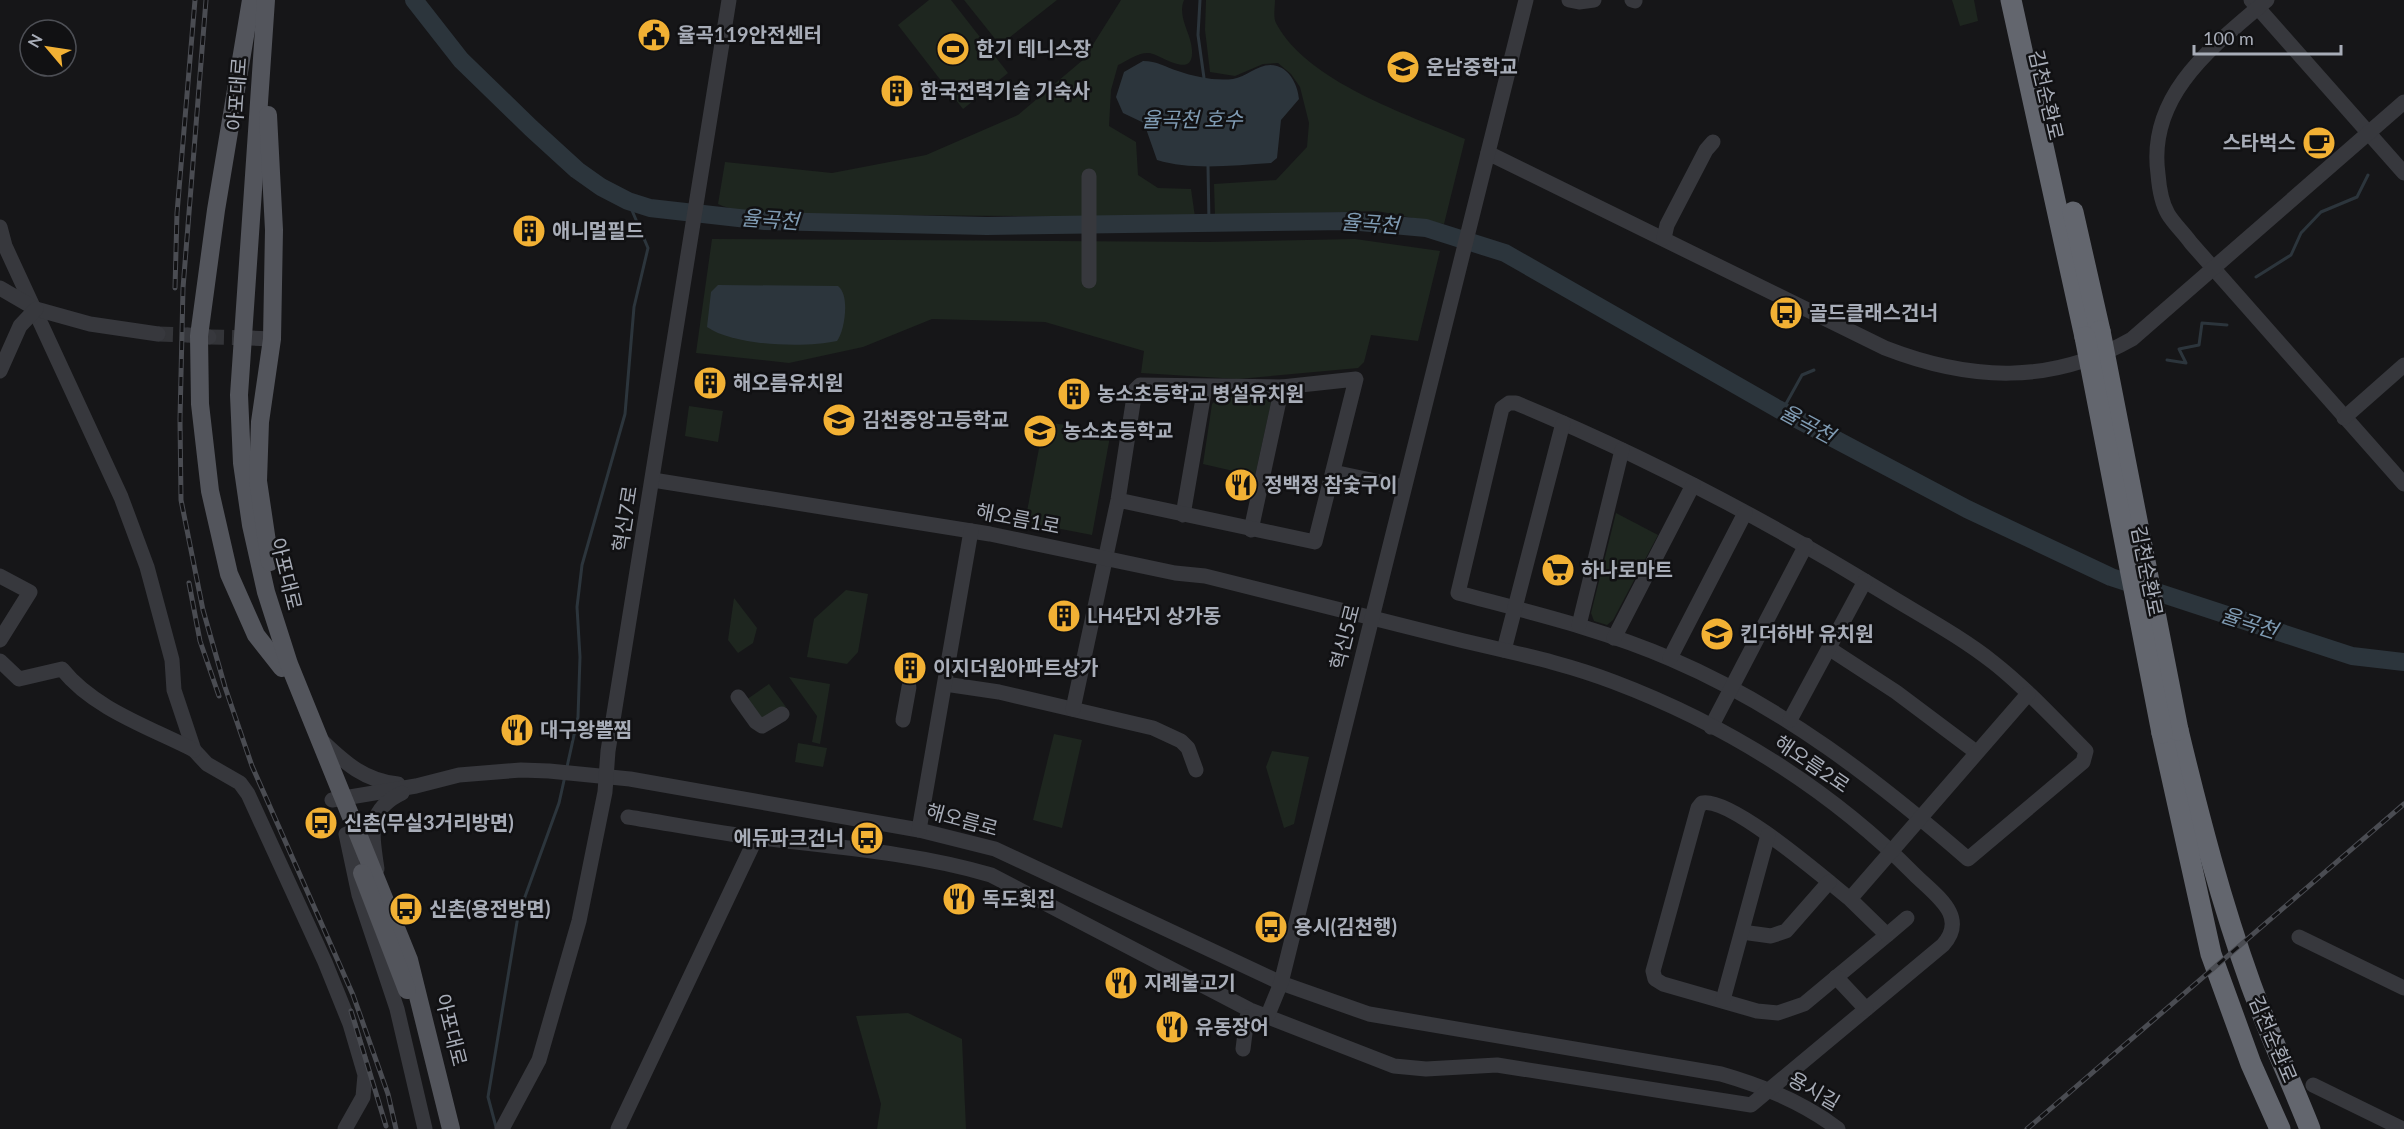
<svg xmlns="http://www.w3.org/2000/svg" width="2404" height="1129" font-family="Lato,'Noto Sans KR',sans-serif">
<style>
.green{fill:#1e261f}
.water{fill:#2c353c}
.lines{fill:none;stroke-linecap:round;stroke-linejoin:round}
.stream{stroke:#2c353c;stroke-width:3}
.river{stroke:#2c353c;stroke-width:18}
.minor-tunnel{stroke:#333438;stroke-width:15;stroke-dasharray:15 8;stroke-linecap:butt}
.minor{stroke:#37383d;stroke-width:15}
.major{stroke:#53555c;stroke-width:18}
.highway{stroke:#63666e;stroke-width:21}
.rail-casing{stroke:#4a4c52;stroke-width:5}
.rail{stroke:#111113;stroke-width:3;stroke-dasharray:9;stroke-linecap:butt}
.highway-bridge{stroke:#63666e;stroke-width:21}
.labels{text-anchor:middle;stroke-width:5;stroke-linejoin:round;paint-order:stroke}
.poi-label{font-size:20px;font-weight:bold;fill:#a8adb8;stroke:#111113;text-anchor:start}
.street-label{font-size:20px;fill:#a8adb8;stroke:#111113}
.water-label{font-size:21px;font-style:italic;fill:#7f9bb3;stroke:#111113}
</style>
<rect width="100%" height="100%" fill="#161618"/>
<!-- green -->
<g class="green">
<path d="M929,0H951L1008,73L963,109L898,25Z"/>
<path d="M964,0H1057L1000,45Z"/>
<path d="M1121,0H1184C1177,17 1191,33 1192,50C1194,81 1160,54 1149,53C1139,52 1127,61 1118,65L1111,90L1109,126L1136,142L1138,175L1158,188L1191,189L1195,217C1086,216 976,216 867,215C828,214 752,220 718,204L725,162L832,173L926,155L1018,115L1084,59Z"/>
<path d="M1206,0H1275C1275,7 1273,17 1276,23C1307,82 1407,114 1465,139L1444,224L1377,211L1215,216L1214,184L1276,180L1307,147L1309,123L1300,87L1291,74L1278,63L1263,64L1235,76L1210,72L1205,30Z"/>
<path d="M1952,0H1974L1978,21L1960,26Z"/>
<path d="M712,239L1208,242L1355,239L1440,251L1418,341L1371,335L1364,362L1358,368L1238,379L1141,373L1144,351L1045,322L932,319L863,347L789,363L696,353Z"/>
<path d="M1266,395L1271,403L1255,476L1203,464L1212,404L1218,398Z"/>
<path d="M689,406L723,411L718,442L685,436Z"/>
<path d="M1044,422L1111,431L1092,535L1025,522Z"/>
<path d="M1616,513L1658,535L1613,620L1607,625L1594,621L1591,613Z"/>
<path d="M846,590L868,594L858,652L847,664L807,657L814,619Z"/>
<path d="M734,598L757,628L753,643L738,653L728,640Z"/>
<path d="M789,677L830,684L820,744L812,742L817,716Z"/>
<path d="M769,684L786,707L763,721L746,700Z"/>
<path d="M1054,734L1082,740L1062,828L1033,820Z"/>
<path d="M798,743L827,748L823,767L795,762Z"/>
<path d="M1272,751L1309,757L1294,824L1284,828L1266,767Z"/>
<path d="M908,1013L962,1039L966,1129H877L881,1104L856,1016Z"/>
</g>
<!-- water -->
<g class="water">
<path d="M1143,61C1157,61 1165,67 1178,71C1195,77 1215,81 1233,79C1248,77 1260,61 1277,66C1291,70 1298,87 1299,99L1281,120L1277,158L1271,163C1234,165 1193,171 1157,160L1144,123L1123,113L1116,97L1124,72Z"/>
<path d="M718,285L838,286C850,295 845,330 837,341C805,348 734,346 707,327L711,292Z"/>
</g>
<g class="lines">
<!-- stream -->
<g class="stream">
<path d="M1200,0L1198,35L1204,78"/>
<path d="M1208,166L1209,223"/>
<path d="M2256,277L2291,255L2301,233L2321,212L2357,197L2368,175"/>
<path d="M2167,360L2186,363L2179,349L2199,345L2202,323L2227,325"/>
<path d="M1782,411L1802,375L1814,370"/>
<path d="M567,767L578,717L580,657L577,607L582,565L625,414L634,307L648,248L628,201"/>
<path d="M496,1127L488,1097L518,916L559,803L565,776"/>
</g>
<!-- river -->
<path class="river" d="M414,0L461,60L531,128L577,170L601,187L628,201L650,208L765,221L987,226L1349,221L1426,228L1505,253L1778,409L1967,509L2111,577L2352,656L2404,662"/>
<!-- minor-tunnel -->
<g class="minor-tunnel">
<path d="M158,334L188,335"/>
<path d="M209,337L250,338"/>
</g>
<!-- minor -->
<g class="minor">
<path d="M1569,0L1579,2L1594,0"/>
<path d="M1632,0L1635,1"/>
<path d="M2251,0L2404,173"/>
<path d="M2267,0C2213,46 2147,95 2158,174C2159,187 2161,202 2168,214C2174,224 2184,233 2191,243L2404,484"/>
<path d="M1488,153L1885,348C1970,381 2051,385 2132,339L2404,102"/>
<path d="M0,227L5,246L121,497L147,567L172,660L174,690L194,750L207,764L240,783L248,794L325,962L350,1024L365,1075L363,1097L345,1129"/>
<path d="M1664,238L1667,225L1706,150L1713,142"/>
<path d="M1089,281V176"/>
<path d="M0,288L36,309L90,324L158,334"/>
<path d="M188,335L209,337"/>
<path d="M250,338L272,339"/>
<path d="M0,371L20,326L36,309"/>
<path d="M1509,403H1516C1643,455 1766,520 1883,592C1920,615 1960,636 1994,663C2027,689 2056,721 2086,751L2083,762L1968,859C1877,780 1783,707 1671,659C1602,629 1529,612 1458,593L1502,408Z"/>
<path d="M2344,418L2404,365"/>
<path d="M1333,472L1404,487"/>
<path d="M1183,515L1205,387"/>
<path d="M1251,530L1282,387"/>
<path d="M0,576L30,592L0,640"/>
<path d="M1579,625L1622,450"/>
<path d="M1614,638L1693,485"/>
<path d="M1830,649L1896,692L1976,752"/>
<path d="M1504,650L1563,423"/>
<path d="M1670,658L1745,513"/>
<path d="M0,661L19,679L62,669C94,709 149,727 194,750"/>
<path d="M945,684L999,692L1153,728L1181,741L1188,748L1196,770"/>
<path d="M738,697L756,722L762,726L782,714"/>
<path d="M1073,709L1118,500L1135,390L1140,385L1282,387L1356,379L1315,542L1118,500"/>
<path d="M903,720L909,687"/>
<path d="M1790,720L1865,581"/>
<path d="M1711,727L1806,545"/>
<path d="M322,741C345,763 365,781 398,784"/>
<path d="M332,800L416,786L459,775L521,770L549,771L630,779L919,830L995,849L1281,983L1369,1014L1721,1074C1763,1086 1803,1102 1838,1129"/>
<path d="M628,817C672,824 716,833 760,838C836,847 917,853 991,875L1250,1010L1394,1066L1426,1069L1497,1065L1751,1105L1943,945C1969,916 1935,895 1914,874C1830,789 1725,724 1614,682C1563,662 1509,652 1456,639C1372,618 1288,597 1205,576L1175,573L990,534L653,480"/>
<path d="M919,830L971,531"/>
<path d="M346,834L359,895L397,1009L425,1129"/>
<path d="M377,869C372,834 366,810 402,793"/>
<path d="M1850,899L1887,935L1804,1004L1778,1013L1757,1011L1663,984L1655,979L1653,971L1698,808L1702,803C1730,796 1825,879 1850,899L2028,694"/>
<path d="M1742,932L1771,936L1786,931L1829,882"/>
<path d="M1887,935L1907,918"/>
<path d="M2299,937L2404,988"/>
<path d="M1836,977L1866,1009"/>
<path d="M1723,1000L1768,835"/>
<path d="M1267,1017L1281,983L1526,0"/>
<path d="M1243,1049L1247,1017"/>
<path d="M2313,1085L2403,1129"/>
<path d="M502,1129L539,1060L579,921L605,792L608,751L729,0"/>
<path d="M618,1129L756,838"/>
</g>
<!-- major -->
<g class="major">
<path d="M251,0L216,210L199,336L200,404L210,491L229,574L256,635L282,668"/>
<path d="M266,0L239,395L242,463L251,525L266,592L289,664L409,960L451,1129"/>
<path d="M268,115L274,230L272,339L260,422L258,481L270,562"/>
<path d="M362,873L407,990"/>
</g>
<!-- highway -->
<g class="highway">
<path d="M2011,0L2085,337"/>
<path d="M2073,212L2100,331"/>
<path d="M2178,730C2199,817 2221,902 2251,985C2269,1034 2291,1081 2310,1129"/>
<path d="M2162,733L2211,954L2251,1064L2280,1129"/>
</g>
<!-- rail casing -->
<g class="rail-casing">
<g id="rail">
<path d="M206,0L183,288L180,419L181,500L203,610L225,687L252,766L353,995L388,1094L396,1129"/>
<path d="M175,288L177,213L195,0"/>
<path d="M189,583L200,641L219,696"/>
<path d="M351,1011L386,1126"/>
<path d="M2027,1129L2404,804"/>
</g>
</g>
<!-- rail -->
<use href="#rail" class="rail"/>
<!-- highway-bridge -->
<g class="highway-bridge">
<path d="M2100,331L2178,730"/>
<path d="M2085,337L2162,733"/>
</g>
</g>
<!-- icons -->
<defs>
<g id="civic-disc" transform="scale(1.725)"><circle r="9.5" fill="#f2b134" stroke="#111113"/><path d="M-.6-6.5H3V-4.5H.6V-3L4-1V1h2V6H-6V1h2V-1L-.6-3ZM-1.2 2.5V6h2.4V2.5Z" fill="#111"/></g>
<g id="stadium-disc" transform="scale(1.725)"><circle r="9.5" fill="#f2b134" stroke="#111113"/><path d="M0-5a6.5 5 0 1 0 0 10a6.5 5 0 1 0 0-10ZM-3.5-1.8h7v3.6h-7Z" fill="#111"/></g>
<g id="school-disc" transform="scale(1.725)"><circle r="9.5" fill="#f2b134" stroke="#111113"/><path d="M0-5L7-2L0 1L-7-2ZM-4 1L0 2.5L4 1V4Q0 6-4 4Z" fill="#111"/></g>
<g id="building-disc" transform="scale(1.725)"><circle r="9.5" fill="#f2b134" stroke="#111113"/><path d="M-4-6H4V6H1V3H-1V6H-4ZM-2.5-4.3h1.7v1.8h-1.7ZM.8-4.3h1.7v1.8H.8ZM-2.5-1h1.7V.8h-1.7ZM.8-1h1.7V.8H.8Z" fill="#111"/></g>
<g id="cafe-disc" transform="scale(1.725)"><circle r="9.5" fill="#f2b134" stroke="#111113"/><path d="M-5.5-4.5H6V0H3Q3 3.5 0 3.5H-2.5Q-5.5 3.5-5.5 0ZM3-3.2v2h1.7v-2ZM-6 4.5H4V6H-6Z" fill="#111"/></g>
<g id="bus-disc" transform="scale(1.725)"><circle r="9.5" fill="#f2b134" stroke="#111113"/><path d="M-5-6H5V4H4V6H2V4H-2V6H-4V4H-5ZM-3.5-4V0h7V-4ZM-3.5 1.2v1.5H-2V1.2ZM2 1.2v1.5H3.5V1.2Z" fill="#111"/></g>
<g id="restaurant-disc" transform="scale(1.725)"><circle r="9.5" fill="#f2b134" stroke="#111113"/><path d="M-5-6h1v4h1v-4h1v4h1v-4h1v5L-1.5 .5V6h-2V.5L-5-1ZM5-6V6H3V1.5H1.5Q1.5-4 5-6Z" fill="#111"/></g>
<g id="supermarket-disc" transform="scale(1.725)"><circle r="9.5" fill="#f2b134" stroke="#111113"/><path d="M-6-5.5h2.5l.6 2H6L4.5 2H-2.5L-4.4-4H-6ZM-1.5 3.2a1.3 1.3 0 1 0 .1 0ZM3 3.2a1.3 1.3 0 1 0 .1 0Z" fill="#111"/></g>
</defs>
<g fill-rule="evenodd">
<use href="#civic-disc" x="654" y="35"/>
<use href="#stadium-disc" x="953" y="49"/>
<use href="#school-disc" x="1403" y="67"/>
<use href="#building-disc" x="897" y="91"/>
<use href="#cafe-disc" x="2319" y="143"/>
<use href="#building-disc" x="529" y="231"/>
<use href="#bus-disc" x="1786" y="313"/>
<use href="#building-disc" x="710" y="383"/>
<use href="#building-disc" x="1074" y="394"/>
<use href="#school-disc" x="839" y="420"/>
<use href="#school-disc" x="1040" y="431"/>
<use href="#restaurant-disc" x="1241" y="485"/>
<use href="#supermarket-disc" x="1558" y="570"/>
<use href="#building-disc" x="1064" y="616"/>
<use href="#school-disc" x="1717" y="634"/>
<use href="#building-disc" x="910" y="668"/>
<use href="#restaurant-disc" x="517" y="730"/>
<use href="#bus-disc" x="321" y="823"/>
<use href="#bus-disc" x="867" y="838"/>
<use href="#restaurant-disc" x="959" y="899"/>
<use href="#bus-disc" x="406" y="909"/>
<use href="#bus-disc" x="1271" y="927"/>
<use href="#restaurant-disc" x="1121" y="983"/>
<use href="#restaurant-disc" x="1172" y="1027"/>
</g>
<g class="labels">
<!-- poi labels -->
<g class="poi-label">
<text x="677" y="42">율곡119안전센터</text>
<text x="976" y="56">한기 테니스장</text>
<text x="1426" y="74">운남중학교</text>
<text x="920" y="98">한국전력기술 기숙사</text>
<text x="2296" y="150" text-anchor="end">스타벅스</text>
<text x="552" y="238">애니멀필드</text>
<text x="1809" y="320">골드클래스건너</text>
<text x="733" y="390">해오름유치원</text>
<text x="1097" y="401">농소초등학교 병설유치원</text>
<text x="862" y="427">김천중앙고등학교</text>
<text x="1063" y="438">농소초등학교</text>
<text x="1264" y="492">정백정 참숯구이</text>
<text x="1581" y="577">하나로마트</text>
<text x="1087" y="623">LH4단지 상가동</text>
<text x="1740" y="641">킨더하바 유치원</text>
<text x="933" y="675">이지더원아파트상가</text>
<text x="540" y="737">대구왕뽈찜</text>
<text x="344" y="830">신촌(무실3거리방면)</text>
<text x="844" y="845" text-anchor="end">에듀파크건너</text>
<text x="982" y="906">독도횟집</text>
<text x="429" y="916">신촌(용전방면)</text>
<text x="1294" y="934">용시(김천행)</text>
<text x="1144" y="990">지례불고기</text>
<text x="1195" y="1034">유동장어</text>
</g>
<!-- street labels -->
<g class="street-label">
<text transform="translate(237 94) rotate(-86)" y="7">아포대로</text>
<text transform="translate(2046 95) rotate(77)" y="7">김천순환로</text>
<text transform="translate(625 519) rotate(-81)" y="7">혁신7로</text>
<text transform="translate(1018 519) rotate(11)" y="7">해오름1로</text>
<text transform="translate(2147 571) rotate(79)" y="7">김천순환로</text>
<text transform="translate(286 574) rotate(76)" y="7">아포대로</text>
<text transform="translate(1345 637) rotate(-76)" y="7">혁신5로</text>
<text transform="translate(1812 764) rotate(34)" y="7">해오름2로</text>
<text transform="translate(962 820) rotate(15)" y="7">해오름로</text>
<text transform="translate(451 1030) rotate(76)" y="7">아포대로</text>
<text transform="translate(2273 1039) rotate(67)" y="7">김천순환로</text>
<text transform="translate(1814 1091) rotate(30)" y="7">용시길</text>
</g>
<!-- water labels -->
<g class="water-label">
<text x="1192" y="127">율곡천 호수</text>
<text transform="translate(770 220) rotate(4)" y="7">율곡천</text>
<text transform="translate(1370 224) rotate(4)" y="7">율곡천</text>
<text transform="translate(1807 424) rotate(28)" y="7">율곡천</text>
<text transform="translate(2249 623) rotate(18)" y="7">율곡천</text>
</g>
</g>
<!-- north arrow -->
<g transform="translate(48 48) rotate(299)"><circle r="28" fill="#111113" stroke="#4d4f55" stroke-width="1.5"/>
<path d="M0-4.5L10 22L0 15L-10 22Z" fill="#f2b134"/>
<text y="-9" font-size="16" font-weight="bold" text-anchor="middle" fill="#a8adb8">N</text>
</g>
<!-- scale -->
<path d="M2194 45v9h147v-9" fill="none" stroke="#a8adb8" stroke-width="3"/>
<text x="2203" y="45" font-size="18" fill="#a8adb8" stroke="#111113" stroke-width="4.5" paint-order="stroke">100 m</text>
</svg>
